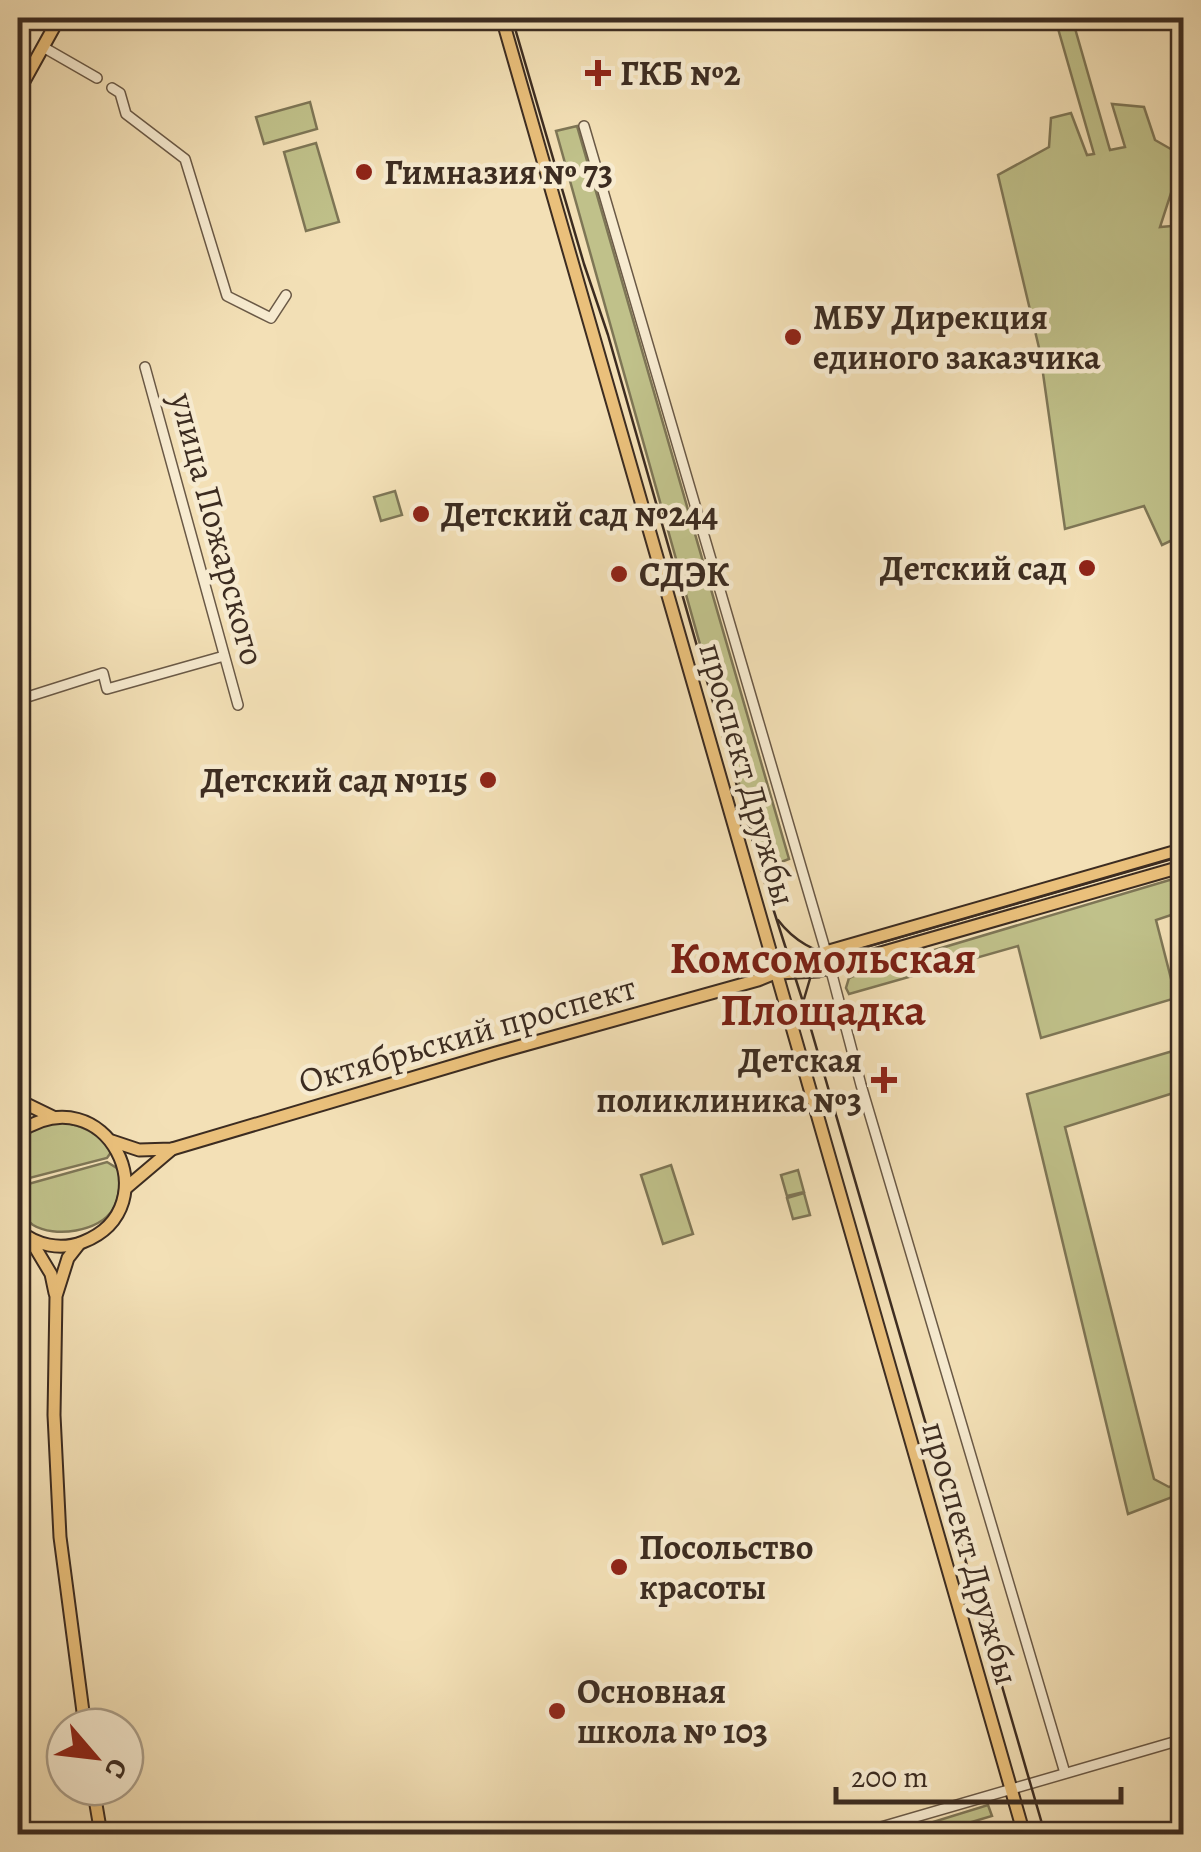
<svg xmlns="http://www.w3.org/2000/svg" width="1201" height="1852" font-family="Alegreya,serif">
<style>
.green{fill:#c0c18a;stroke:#7e7656;stroke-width:2.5}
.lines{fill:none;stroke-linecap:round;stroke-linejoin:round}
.minor-casing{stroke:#6a5946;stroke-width:12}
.major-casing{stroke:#3c2c21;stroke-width:15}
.minor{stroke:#f7ebd0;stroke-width:9}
.major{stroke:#eac07b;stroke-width:11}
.tram{stroke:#3c2c21;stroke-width:2.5}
.rail-casing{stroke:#3c2c21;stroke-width:6}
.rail{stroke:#f7ebd0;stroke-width:2.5;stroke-dasharray:8;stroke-linecap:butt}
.poi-dot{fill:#8f2418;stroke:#f7ebd0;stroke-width:4}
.labels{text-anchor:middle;stroke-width:9;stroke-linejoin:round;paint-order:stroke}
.poi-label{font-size:35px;font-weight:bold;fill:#3c2c21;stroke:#f7ebd0;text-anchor:start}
.street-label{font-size:35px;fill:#3c2c21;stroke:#f7ebd0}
.district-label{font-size:45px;font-weight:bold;fill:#7a1f14;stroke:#f7ebd0}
</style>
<rect width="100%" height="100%" fill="#f3e0b6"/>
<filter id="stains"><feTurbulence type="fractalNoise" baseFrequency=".002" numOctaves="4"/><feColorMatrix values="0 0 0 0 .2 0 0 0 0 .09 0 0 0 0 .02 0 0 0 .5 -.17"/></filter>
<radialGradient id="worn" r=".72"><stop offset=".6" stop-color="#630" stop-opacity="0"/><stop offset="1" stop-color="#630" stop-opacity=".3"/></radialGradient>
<!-- green -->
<g class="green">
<path d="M1055,18H1072L1110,150L1125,147L1112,104L1144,107L1155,140L1183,156L1160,227L1183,225V535L1162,545L1144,506L1065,529L1040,352L998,175L1049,147L1051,118L1071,113L1087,155L1094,154Z"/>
<path d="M310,102L317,129L264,144L256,117Z"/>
<path d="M577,126L789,859L763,869L556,131Z"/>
<path d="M316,143L339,222L306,231L284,152Z"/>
<path d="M395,491L402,515L381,521L374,497Z"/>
<path d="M1183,876V911L1156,920L1176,998L1041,1038L1018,946L849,994L846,988L849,978L864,971Z"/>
<path d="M1183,1048V1090L1065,1127L1154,1479L1169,1487L1183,1482V1493L1128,1514L1027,1094Z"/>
<path d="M64,1122C85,1127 98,1133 112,1151L107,1158L18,1181C17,1139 19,1128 64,1122Z"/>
<path d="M107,1162L120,1170C121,1181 119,1199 113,1209C100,1232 54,1238 33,1225C27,1221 22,1212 18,1206L21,1186Z"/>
<path d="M671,1165L693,1234L663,1244L641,1175Z"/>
<path d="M798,1170L804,1192L787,1196L781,1175Z"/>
<path d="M804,1193L810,1215L793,1219L787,1198Z"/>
<path d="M988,1805L992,1816L931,1834H906L904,1831Z"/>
</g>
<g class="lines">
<!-- minor casing -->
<g class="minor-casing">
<g id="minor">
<path d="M43,47L97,78"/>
<path d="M112,88L120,93L126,114L185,159L227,296L271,318L286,295"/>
<path d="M584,126L826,952"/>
<path d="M145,367L238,705"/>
<path d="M18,700L103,673L107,689L224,656"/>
<path d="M830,967L861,1085L1065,1773"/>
<path d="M857,1834L1184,1739"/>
</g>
</g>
<!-- major casing -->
<g class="major-casing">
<g id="major">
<path d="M502,18L1024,1834"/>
<path d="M18,92L59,18"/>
<path d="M778,973L818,971L1184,866"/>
<path d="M18,1100L53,1117"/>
<path d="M18,1133C106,1072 172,1207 83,1242C60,1251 36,1245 18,1230"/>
<path d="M112,1141L139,1150L172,1149L496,1053L758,980L829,951L1184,849"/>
<path d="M126,1188L172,1149"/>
<path d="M30,1239L51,1274L55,1293"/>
<path d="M79,1244L68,1258L56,1296L54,1415L60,1537L85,1727"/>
<path d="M93,1787L101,1834"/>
</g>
</g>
<!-- minor -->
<use href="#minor" class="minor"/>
<!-- major -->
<use href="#major" class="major"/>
<!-- tram -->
<g class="tram">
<path d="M512,18L584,264L608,335L763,877L804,1005L1045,1834"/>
<path d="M778,920C793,940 816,954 841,956"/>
<path d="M804,999L812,972L835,956L1184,855"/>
</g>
<!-- rail casing -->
<g class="rail-casing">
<path id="rail" d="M18,1794L22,1834"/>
</g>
<!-- rail -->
<use href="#rail" class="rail"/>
</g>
<!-- markers -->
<g class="poi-dot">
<path d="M593 58h10v10h10v10h-10v10h-10v-10h-10v-10h10z"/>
<circle cx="364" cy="172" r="10"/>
<circle cx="793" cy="337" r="10"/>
<circle cx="421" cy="514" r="10"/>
<circle cx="1087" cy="568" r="10"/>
<circle cx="619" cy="574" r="10"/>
<circle cx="488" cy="780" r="10"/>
<path d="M879 1065h10v10h10v10h-10v10h-10v-10h-10v-10h10z"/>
<circle cx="619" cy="1567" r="10"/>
<circle cx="557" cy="1711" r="10"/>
</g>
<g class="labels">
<!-- poi labels -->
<g class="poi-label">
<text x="620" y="85">ГКБ №2</text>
<text x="384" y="184">Гимназия № 73</text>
<text x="813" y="329">МБУ Дирекция<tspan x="813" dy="40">единого заказчика</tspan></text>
<text x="441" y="526">Детский сад №244</text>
<text x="1067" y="580" text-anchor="end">Детский сад</text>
<text x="639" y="586">СДЭК</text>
<text x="468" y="792" text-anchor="end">Детский сад №115</text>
<text x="862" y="1072" text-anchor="end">Детская<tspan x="862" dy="40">поликлиника №3</tspan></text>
<text x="639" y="1559">Посольство<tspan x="639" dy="40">красоты</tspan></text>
<text x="577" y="1703">Основная<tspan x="577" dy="40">школа № 103</tspan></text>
</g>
<!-- street labels -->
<g class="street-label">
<text transform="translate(218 529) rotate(75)" y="12">улица Пожарского</text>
<text transform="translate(748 774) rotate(74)" y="12">проспект Дружбы</text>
<text transform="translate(467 1034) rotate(-16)" y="12">Октябрьский проспект</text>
<text transform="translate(971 1553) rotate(74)" y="12">проспект Дружбы</text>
</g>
<!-- district labels -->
<g class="district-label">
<text x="823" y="973">Комсомольская<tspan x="823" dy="52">Площадка</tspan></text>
</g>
</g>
<!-- margin -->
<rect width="1201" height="1852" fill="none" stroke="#f3e0b6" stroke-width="60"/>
<rect x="20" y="20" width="1161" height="1812" fill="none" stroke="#3c2c21" stroke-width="5"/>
<rect x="30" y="30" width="1141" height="1792" fill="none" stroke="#3c2c21" stroke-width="2.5"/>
<!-- north arrow -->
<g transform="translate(95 1757) rotate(118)"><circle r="48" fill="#f7ebd0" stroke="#ac9f8a" stroke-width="2.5"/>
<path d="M0-8L18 38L0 25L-18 38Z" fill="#8f2418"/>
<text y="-15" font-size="28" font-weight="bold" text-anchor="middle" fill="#3c2c21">С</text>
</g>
<!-- scale -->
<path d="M836 1787v15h285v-15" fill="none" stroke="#3c2c21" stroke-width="5"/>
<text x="851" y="1787" font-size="30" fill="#3c2c21" stroke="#f7ebd0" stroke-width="8" paint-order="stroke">200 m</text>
<rect width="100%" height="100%" filter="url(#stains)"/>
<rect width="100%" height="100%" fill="url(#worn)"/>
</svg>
